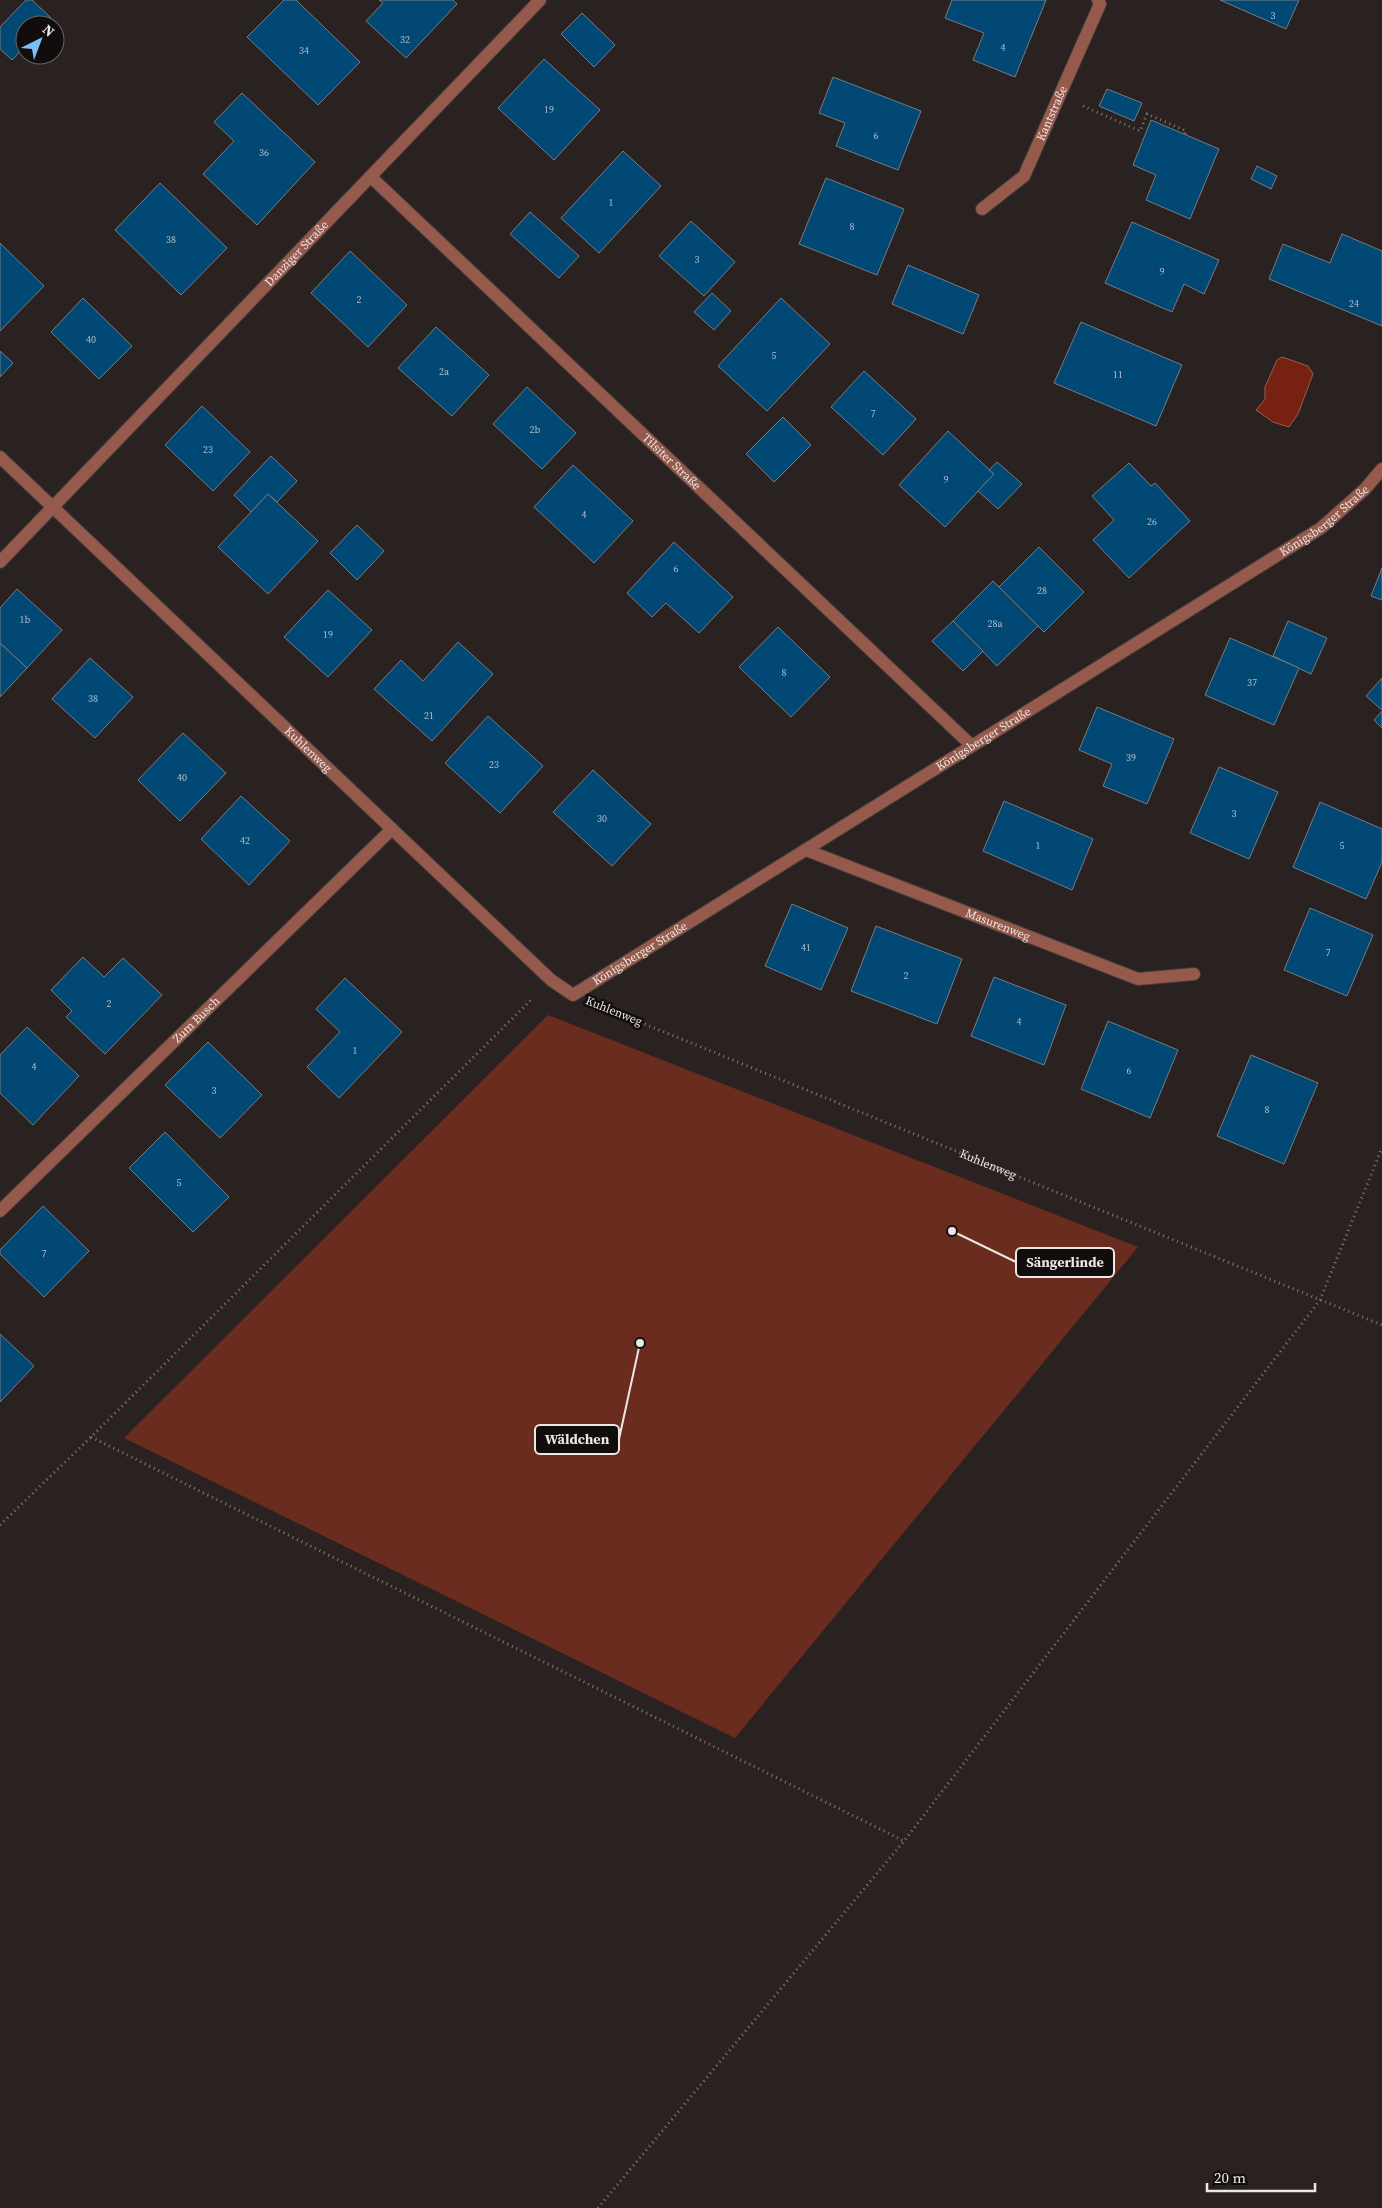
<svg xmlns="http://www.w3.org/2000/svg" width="1382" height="2208" font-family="'Source Serif 4',serif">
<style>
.green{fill:#692c1f}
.water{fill:#772110;stroke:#9a5c50}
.building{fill:#014875;stroke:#767c82}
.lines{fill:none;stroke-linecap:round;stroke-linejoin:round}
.minor-casing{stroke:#453d3c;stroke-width:14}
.path{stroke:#827b7a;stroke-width:3;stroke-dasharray:1 4;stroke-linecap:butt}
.minor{stroke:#955a4c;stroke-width:12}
.labels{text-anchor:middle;stroke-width:5;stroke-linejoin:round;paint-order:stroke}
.number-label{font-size:10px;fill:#b1bec9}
.street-label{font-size:12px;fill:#ece6e5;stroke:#100d0c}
.leader{fill:none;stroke:#ece6e5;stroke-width:2}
.callout-dot{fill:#ece6e5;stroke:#100d0c;stroke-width:2}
.callout{fill:#100d0c;stroke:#ece6e5;stroke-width:2}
.callout-label{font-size:14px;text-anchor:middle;font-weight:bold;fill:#ece6e5}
</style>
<rect width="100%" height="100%" fill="#2a2221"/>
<!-- green -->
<path class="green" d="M548,1015L1138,1247L735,1738L124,1438Z"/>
<!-- water -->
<path class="water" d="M1282,357L1308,366L1313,374L1298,414L1289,427L1273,422L1256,410L1265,399V387L1277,360Z"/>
<!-- building -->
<g class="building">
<path d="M26,0H32L51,18L45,25H25V46L12,60L0,49V27Z"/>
<path d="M284,0H296L360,62L318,105L247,37Z"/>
<path d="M379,0H453L457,4L406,58L366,21L383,3Z"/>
<path d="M952,0H1046L1015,77L973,60L984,33L945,18Z"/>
<path d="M1220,0H1299L1286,29Z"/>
<path d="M582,13L615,45L594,67L561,34Z"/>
<path d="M544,59L600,110L554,160L498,108Z"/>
<path d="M833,77L921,111L898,170L836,146L845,123L819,113Z"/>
<path d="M1107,89L1142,103L1134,121L1099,106Z"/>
<path d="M242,93L315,162L257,225L203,174L234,141L214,122Z"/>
<path d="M1151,120L1219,149L1190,219L1146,200L1156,175L1133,165Z"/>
<path d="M623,151L661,186L599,253L561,218Z"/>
<path d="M1257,166L1277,176L1271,189L1251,179Z"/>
<path d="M826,178L904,209L877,275L799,244Z"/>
<path d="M160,183L227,248L181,295L115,230Z"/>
<path d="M530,212L579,256L559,278L510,234Z"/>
<path d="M691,221L735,262L704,296L659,256Z"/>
<path d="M1132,222L1219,260L1204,294L1184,284L1172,312L1105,283Z"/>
<path d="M1342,234L1382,251V326L1269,279L1283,244L1330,263Z"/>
<path d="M0,243L44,286L0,331Z"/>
<path d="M350,251L407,305L368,347L311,293Z"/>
<path d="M908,265L979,295L963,334L892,304Z"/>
<path d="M712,293L731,311L714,330L694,312Z"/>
<path d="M83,298L132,346L99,379L51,332Z"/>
<path d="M781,298L830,344L767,411L718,366Z"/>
<path d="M1081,322L1182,365L1156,426L1054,383Z"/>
<path d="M436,327L489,375L452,416L398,368Z"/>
<path d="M0,351L13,363L0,377Z"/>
<path d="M864,371L916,419L883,455L831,407Z"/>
<path d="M527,387L576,433L542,469L493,424Z"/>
<path d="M202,406L250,452L213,491L165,445Z"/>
<path d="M783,417L811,445L774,482L746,454Z"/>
<path d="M948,431L994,474L945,527L899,485Z"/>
<path d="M271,456L297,481L277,502L268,494L251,512L234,495Z"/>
<path d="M997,462L1022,484L998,509L978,491L994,474L989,470Z"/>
<path d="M1129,463L1151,486L1155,483L1190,521L1129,578L1093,540L1114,520L1092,496Z"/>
<path d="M573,465L633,521L594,563L534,507Z"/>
<path d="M268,494L318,541L268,594L218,547Z"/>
<path d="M357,525L384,551L357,580L330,553Z"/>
<path d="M674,542L733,597L699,633L666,603L652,617L627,593Z"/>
<path d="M1039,547L1084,592L1044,632L999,587Z"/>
<path d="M1382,568V600L1371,596Z"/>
<path d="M993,581L1038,626L997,666L953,621Z"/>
<path d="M17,589L62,630L27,668L0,643V608Z"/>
<path d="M328,590L372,630L328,677L284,637Z"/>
<path d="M953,621L983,651L963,671L932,641Z"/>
<path d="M1288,621L1327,638L1311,674L1273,656Z"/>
<path d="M778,627L830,677L791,717L739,667Z"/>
<path d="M1230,638L1299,668L1274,725L1205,695Z"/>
<path d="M458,642L493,674L432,741L374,689L401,660L423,681Z"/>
<path d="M0,643L27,668L0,697Z"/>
<path d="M90,658L133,697L95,738L52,699Z"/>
<path d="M1382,678V710L1366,696Z"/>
<path d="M1097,707L1174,739L1147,804L1103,786L1112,764L1079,750Z"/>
<path d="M1382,711V728L1374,720Z"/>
<path d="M488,716L543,766L500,813L445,763Z"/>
<path d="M183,733L226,773L180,821L138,780Z"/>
<path d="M1219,767L1278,792L1249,859L1190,833Z"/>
<path d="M593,770L651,824L612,866L553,812Z"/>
<path d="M241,796L290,841L249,885L201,839Z"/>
<path d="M1004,801L1093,839L1072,890L983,851Z"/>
<path d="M1320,802L1382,829V862L1366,899L1293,867Z"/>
<path d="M792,904L848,928L821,990L765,966Z"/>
<path d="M1310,908L1373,935L1347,996L1284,970Z"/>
<path d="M876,926L962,959L937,1024L851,991Z"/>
<path d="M83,957L104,977L123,958L162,995L105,1054L66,1017L72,1011L51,990Z"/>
<path d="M994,977L1066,1005L1044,1065L971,1036Z"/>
<path d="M345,978L402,1032L339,1098L307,1067L340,1032L316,1009Z"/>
<path d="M1108,1021L1178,1050L1150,1118L1081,1089Z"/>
<path d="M27,1027L79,1076L33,1125L0,1093V1055Z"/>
<path d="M208,1042L262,1095L220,1138L165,1085Z"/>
<path d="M1251,1055L1318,1083L1284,1164L1217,1136Z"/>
<path d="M165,1132L229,1197L193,1232L129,1168Z"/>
<path d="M43,1206L89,1251L44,1297L0,1254V1250Z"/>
<path d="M0,1334L34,1366L0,1402Z"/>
</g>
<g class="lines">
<!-- minor casing -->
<g class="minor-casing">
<g id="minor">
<path id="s2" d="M371,177L971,745"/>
<path id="s3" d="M982,209L1024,176L1100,4L1098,0"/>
<path id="s4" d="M0,457L551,980L573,995L1321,528L1365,489L1382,469"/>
<path id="s5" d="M0,562L540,0"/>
<path id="s6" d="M806,850L1138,979L1194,974"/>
<path id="s7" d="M0,1211L392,829"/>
</g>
</g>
<!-- path -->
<g class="path">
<path d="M1083,106L1140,131L1147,114L1186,131L1185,134"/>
<path id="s1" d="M603,1007L1382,1325"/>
<path d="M91,1437L904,1841"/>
<path d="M0,1525L91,1437L533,998"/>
<path d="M598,2208L904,1841L1320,1300L1382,1148"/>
</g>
<!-- minor -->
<use href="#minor" class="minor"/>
</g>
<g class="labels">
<!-- number labels -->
<g class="number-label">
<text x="1273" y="19">3</text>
<text x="405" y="43">32</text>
<text x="1003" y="51">4</text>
<text x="304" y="54">34</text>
<text x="549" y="113">19</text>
<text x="876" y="139">6</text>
<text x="264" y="156">36</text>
<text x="611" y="206">1</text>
<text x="852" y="230">8</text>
<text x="171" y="243">38</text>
<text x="697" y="263">3</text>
<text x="1162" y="275">9</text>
<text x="359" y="303">2</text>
<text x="1354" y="307">24</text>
<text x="91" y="343">40</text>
<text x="774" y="359">5</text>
<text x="444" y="375">2a</text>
<text x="1118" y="378">11</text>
<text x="873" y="417">7</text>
<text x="535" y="433">2b</text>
<text x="208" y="453">23</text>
<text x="946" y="483">9</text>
<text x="584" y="518">4</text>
<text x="1152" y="525">26</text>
<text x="676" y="572">6</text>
<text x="1042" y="594">28</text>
<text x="25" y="623">1b</text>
<text x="995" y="627">28a</text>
<text x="328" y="638">19</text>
<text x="784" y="676">8</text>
<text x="1252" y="686">37</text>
<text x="93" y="702">38</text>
<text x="429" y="719">21</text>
<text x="1131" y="761">39</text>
<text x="494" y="768">23</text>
<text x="182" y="781">40</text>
<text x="1234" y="817">3</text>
<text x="602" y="822">30</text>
<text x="245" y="844">42</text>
<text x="1038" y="849">1</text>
<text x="1342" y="849">5</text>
<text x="806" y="951">41</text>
<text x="1328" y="956">7</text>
<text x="906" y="979">2</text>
<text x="109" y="1007">2</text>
<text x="1019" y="1025">4</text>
<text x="355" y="1054">1</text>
<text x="34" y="1070">4</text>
<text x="1129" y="1074">6</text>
<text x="214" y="1094">3</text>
<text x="1267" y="1113">8</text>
<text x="179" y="1186">5</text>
<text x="44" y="1257">7</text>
</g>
<!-- street labels -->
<g class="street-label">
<text dy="4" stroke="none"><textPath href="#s3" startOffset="122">Kantstraße</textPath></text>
<text dy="4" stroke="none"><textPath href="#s5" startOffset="428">Danziger Straße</textPath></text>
<text dy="4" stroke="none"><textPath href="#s2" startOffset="414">Tilsiter Straße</textPath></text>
<text dy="4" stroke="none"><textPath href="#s4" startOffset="1675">Königsberger Straße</textPath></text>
<text dy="4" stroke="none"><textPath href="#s4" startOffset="1270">Königsberger Straße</textPath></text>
<text dy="4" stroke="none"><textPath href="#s4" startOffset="425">Kuhlenweg</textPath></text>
<text dy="4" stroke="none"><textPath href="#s6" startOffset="206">Masurenweg</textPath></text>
<text dy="4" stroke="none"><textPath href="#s4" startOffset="865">Königsberger Straße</textPath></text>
<text transform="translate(614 1011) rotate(22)" y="4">Kuhlenweg</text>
<text dy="4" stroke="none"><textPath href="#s7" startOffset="274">Zum Busch</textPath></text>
<text dy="4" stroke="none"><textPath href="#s1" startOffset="416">Kuhlenweg</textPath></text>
</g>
</g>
<!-- callouts -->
<path class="leader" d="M952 1231L1016 1262M640 1343L619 1439"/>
<g class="callout-dot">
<circle cx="952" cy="1231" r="5"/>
<circle cx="640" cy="1343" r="5"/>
</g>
<g class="callout">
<rect x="1016" y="1248" width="98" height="29" rx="5"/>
<rect x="535" y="1425" width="84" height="29" rx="5"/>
</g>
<g class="callout-label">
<text x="1065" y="1267">Sängerlinde</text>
<text x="577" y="1444">Wäldchen</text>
</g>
<!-- north arrow -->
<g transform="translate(40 40) rotate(42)"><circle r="24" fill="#100d0c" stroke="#686463"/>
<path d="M0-4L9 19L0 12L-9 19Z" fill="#7bbef8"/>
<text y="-8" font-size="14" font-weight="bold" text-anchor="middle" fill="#ece6e5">N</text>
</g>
<!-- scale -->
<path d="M1207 2183v8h108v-8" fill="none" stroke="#ece6e5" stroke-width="2.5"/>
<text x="1214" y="2183" font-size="15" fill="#ece6e5" stroke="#100d0c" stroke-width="4" paint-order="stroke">20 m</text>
</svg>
